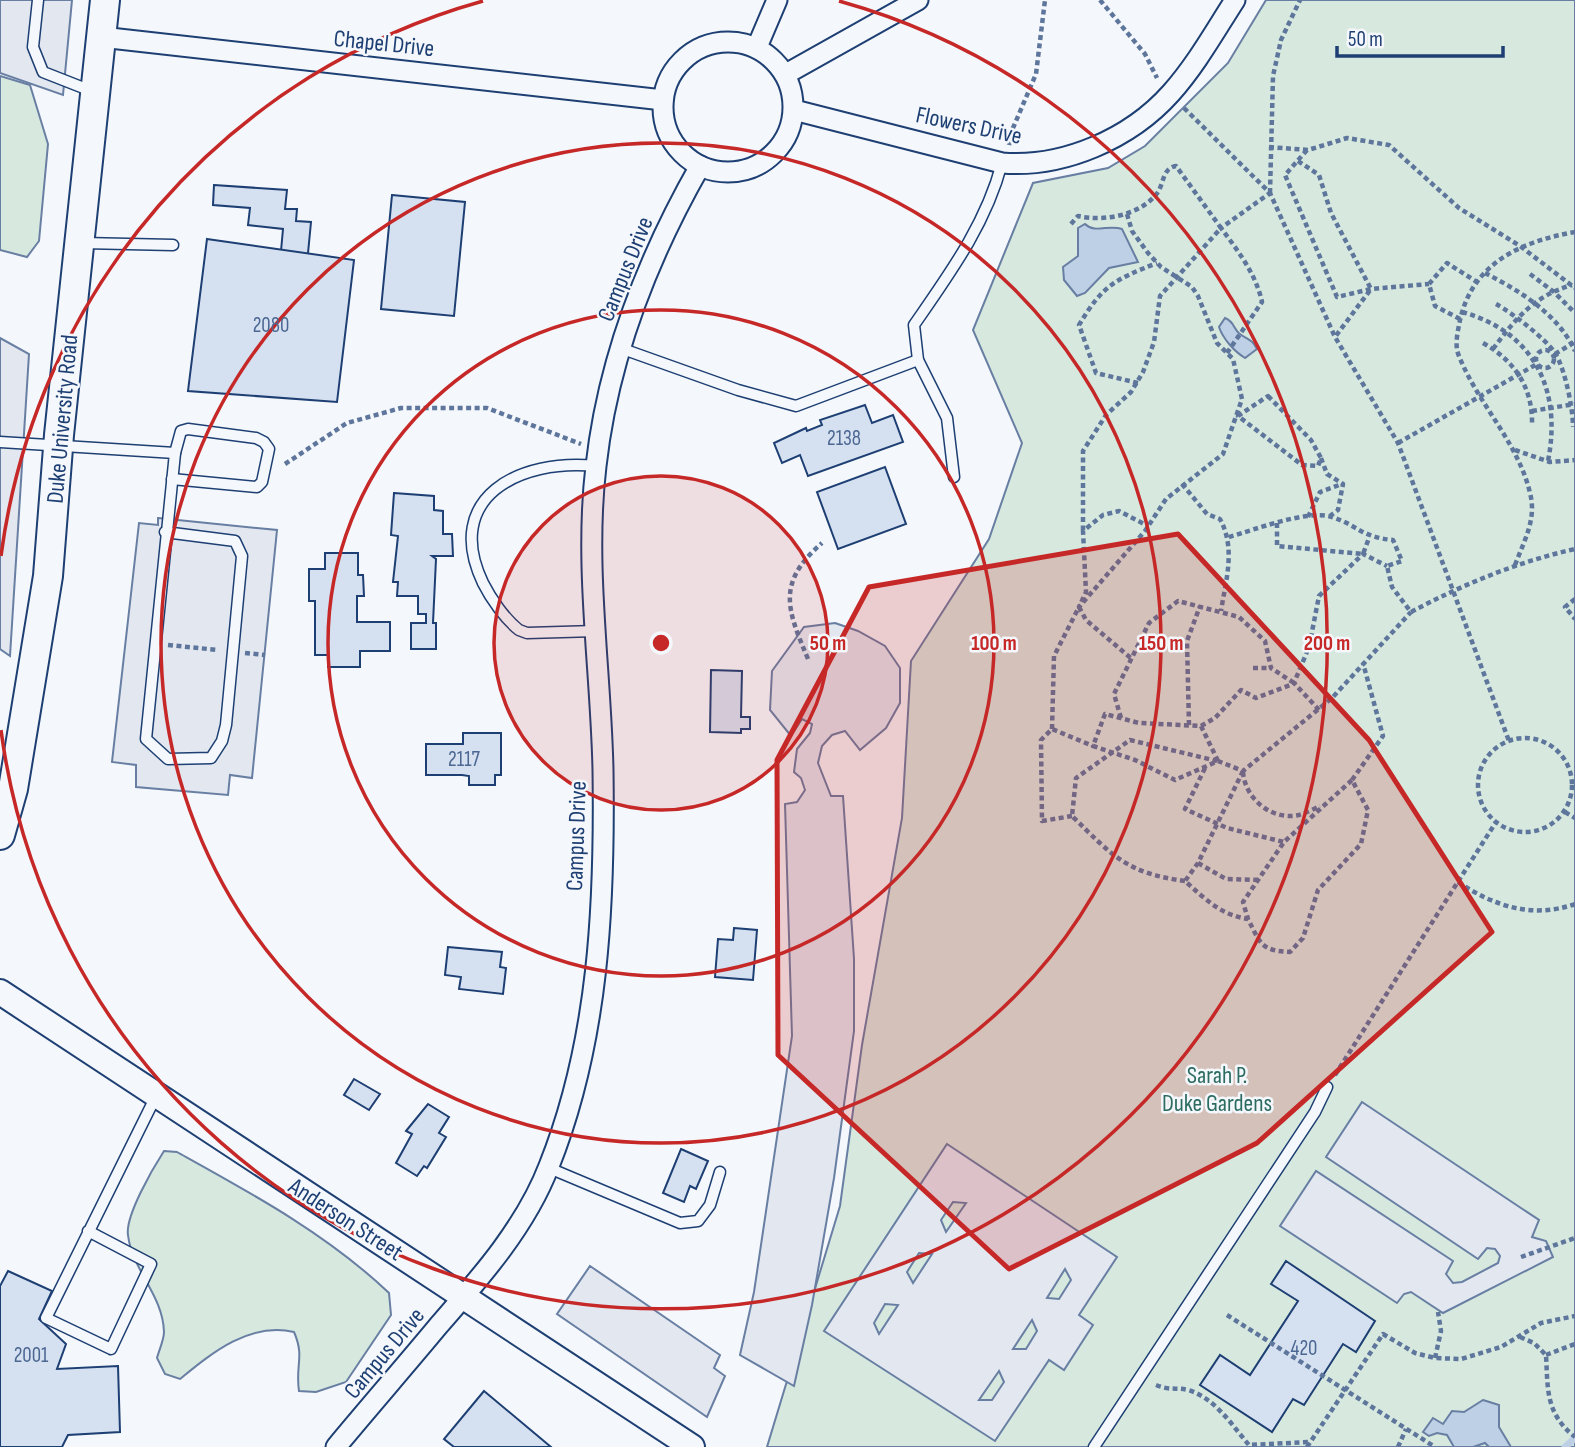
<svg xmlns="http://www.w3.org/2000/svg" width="1575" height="1447" font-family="'Sofia Sans Condensed',sans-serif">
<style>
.green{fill:#d7e8df;stroke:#687fa3;stroke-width:2}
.parking{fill:#e3e8f0;stroke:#687fa3;stroke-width:2;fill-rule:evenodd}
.water{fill:#bed0e5;stroke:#687fa3;stroke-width:2}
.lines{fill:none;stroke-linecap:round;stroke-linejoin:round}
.stream{stroke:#bed0e5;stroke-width:7}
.building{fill:#d5e0f0;stroke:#1d3f73;stroke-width:2}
.service-casing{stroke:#1d3f73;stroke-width:13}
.minor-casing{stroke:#1d3f73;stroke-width:23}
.tertiary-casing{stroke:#1d3f73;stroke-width:28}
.secondary-casing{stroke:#1d3f73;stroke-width:32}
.path{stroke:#5e769c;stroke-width:4.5;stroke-dasharray:5 3.5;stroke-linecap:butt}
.service{stroke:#f4f7fb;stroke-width:10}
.minor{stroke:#f4f7fb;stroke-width:19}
.tertiary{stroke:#f4f7fb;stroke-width:24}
.secondary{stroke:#f4f7fb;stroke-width:28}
.marked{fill:#c62828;fill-opacity:0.2;stroke:#c62828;stroke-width:5;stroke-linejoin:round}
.ring{fill:none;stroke:#c62828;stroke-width:3.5}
.labels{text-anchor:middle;stroke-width:5;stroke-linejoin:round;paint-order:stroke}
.number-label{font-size:21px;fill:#4b6792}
.street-label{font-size:24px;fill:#1d3f73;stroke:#f4f7fb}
.park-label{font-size:24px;fill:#2c6c60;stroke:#f4f7fb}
.centre{fill:#c62828;stroke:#f4f7fb;stroke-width:3.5}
.ring-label{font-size:21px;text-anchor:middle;font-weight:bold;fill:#c62828;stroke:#f4f7fb;stroke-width:5;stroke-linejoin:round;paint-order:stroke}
</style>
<rect width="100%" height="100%" fill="#f4f7fb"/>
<!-- green -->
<g class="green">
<path d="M1266,0H1575V1447H767L840,1206L862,1045L902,818L911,661L989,539L1022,443L973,330L1033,183L1108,168L1145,146L1228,63Z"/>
<path d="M0,76L30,85L48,144L39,241L27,257L0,250Z"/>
<path d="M164,1151L177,1152C251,1193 327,1234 389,1293L391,1315L346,1382L316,1392L299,1391C295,1365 305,1357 294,1332C249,1322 212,1353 180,1379L165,1374L157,1358C159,1350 164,1340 164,1332C163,1295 132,1270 128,1235C125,1216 153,1168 164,1151Z"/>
</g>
<!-- parking -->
<g class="parking">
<path d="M0,0H72L63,95L0,73Z"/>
<path d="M0,338L29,354L10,656L0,649Z"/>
<path d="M158,518L277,530L252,778L230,775L228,795L136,787V765L112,762L139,523L158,525Z"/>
<path d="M835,623L858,631L885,646L900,668V703L886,728L860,750L845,731L832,735L822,746L818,763L831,796H843L854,959V1031L834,1178L812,1305L794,1386L740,1355L754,1292L792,1036L785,804L797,802L805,790L801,778L794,772L797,749L810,733L812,724L802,719L791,736L770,710L772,671L804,627Z"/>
<path d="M1362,1102L1539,1220L1532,1237L1546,1241L1553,1257L1443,1313L1411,1292L1404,1294L1397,1303L1280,1226L1316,1171L1453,1261L1446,1274L1453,1283L1462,1282L1498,1263L1500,1256L1495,1249L1487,1248L1478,1259L1326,1157Z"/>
<path d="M947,1144L1117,1257L1079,1315L1093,1325L1064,1370L1049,1360L995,1441L824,1331ZM953,1202L966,1203L946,1232L941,1220ZM919,1253L932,1254L913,1283L907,1272ZM1065,1269L1071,1280L1059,1299L1047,1298ZM885,1304L898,1305L879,1334L874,1323ZM1032,1320L1037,1331L1026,1349H1013ZM999,1371L1004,1382L992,1400H979Z"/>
<path d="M590,1266L720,1355L714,1368L725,1376L707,1417L557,1314Z"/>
</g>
<!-- water -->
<g class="water">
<path d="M1085,224C1095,234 1109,224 1122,229L1138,262L1109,268L1085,293L1077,296L1064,280L1063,267L1078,256V228Z"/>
<path d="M1225,318C1235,322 1233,329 1240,334C1248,340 1252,339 1257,349L1245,358C1235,352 1223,339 1219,327Z"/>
<path d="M1483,1400L1499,1405V1427L1511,1447H1489L1485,1443L1473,1447H1454L1447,1435L1437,1433L1429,1436L1423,1432L1433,1418L1443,1424L1452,1411L1464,1412Z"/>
</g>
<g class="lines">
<!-- stream -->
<path class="stream" d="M1565,1447L1575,1438"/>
</g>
<!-- building -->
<g class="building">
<path d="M214,185L287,190L285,209H297L296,221L311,222L306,274L279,273L283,229L248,225L250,208L213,205Z"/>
<path d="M392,195L465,202L454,316L381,309Z"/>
<path d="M207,239L354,260L337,402L188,391Z"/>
<path d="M865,405L872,423L893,415L903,442L808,476L800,455L782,463L774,443L806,428L807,431L822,425L820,420Z"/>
<path d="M885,467L906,524L838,549L817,492Z"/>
<path d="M394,493L434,496V510L443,511V534H452L453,556H432L436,559L433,623H436V649H411V623H426V614H418V596H397L398,582H393L398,536L391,535Z"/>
<path d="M325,553H358V575H363L364,596H357V622H390V651H360V667H328V655H315V601H309V569H325Z"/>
<path d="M711,670L742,671L741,717H750V729H741V733L710,732Z"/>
<path d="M463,733H501V775H495V785H469V776L462,775H426V744H463Z"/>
<path d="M734,928L757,930L753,980L715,977L718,939L733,940Z"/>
<path d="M448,947L502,952L500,967L506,968L503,994L459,989L461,977L445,975Z"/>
<path d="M354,1079L380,1094L369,1110L344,1095Z"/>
<path d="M428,1104L449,1117L439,1133L446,1137L427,1168L424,1166L417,1176L396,1163L412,1134L406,1131Z"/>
<path d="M681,1149L708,1161L696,1189L690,1186L684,1202L663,1193Z"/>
<path d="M1286,1261L1375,1321L1356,1352L1343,1344L1304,1405L1293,1399L1272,1432L1200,1385L1220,1355L1250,1375L1298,1301L1271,1284Z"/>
<path d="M8,1271L52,1291L39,1319L66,1344L57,1369L118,1366L120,1432L68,1435L62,1447H0V1286Z"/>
<path d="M484,1391L551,1447H454L444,1439Z"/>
</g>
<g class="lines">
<!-- service casing -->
<g class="service-casing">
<g id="service">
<path d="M38,0L33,47L43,72L94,92"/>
<path d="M83,243L173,245"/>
<path d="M620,348L738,390L796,406L918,360"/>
<path d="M0,442L175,453L146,739L168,759L211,758L222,741L226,725L242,556L235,541L165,532"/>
<path d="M954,477L947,418L918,360L914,325C950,273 986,224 1002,163"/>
<path d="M172,479L257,487L262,482L269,449L264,442L256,438L188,429L181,431L175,453"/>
<path d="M596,631L527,633L519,630C505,619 491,599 483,583C442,497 520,458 596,466"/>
<path d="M549,1168L680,1223L698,1221L710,1205L720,1172"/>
<path d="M88,1231L151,1264L111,1349L46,1318L157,1094"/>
<path d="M1094,1447L1315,1112L1327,1087"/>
</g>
</g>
<!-- minor casing -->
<g class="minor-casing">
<g id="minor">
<path d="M101,37L663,100"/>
<circle cx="728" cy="107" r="65"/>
<path d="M757,47L777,0"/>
<path d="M786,74L918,0"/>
<path d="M794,110L1002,163C1063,168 1130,139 1171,93C1196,65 1215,31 1235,0"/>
<path d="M336,1447C370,1406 405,1366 439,1325C481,1277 526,1226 549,1166C599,1041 605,904 603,770C601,670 584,566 596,466C608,359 647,259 700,166"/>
</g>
</g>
<!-- tertiary casing -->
<g class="tertiary-casing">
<path id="tertiary" d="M0,992L692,1447"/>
</g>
<!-- secondary casing -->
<g class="secondary-casing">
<path id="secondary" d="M0,835L13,789L48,576L59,435L105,0"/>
</g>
<!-- path -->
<g class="path">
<path d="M1100,0L1145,54L1157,78"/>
<path d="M1184,108L1270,193L1335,337L1398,443L1509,741"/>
<path d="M1009,145L1013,128L1036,74L1045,0"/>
<path d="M1269,147L1308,150L1347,138L1389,145L1459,208L1520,246L1575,288"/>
<path d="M1307,150L1285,175L1337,297L1371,289L1429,284"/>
<path d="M1298,161L1319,175L1331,213L1371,289L1335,337"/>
<path d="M1270,193L1273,76L1281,40L1300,0"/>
<path d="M1127,214L1132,231L1148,253L1161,267L1192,287L1198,296L1217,343L1233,359L1242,399L1223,454L1166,499L1145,531L1079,607L1086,592L1083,531L1103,515L1119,511L1148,526"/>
<path d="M1071,224L1078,216C1104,222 1142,215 1158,192C1164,182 1163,168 1176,166L1221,228L1160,296L1154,342L1143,372L1131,392L1106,415L1083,451V531"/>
<path d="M1485,273C1520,291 1558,314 1575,351"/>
<path d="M1530,274L1554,292L1575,313"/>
<path d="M1496,304C1511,312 1546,339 1555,353C1565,369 1573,408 1573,427"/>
<path d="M1462,312C1535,332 1562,391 1548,461"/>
<path d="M1460,319L1435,306L1429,284L1447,263L1477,282"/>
<path d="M1483,343C1515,361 1533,388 1532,425"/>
<path d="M1493,349C1516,318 1534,296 1572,285"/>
<circle cx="1545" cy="359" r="9"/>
<path d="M1227,353L1262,302C1256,274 1238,251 1221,228L1270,193"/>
<path d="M1555,354L1575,342"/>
<path d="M1138,383L1096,373L1079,325C1103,285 1114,280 1157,263"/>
<path d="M1268,396L1311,440L1321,458L1318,466L1302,465L1238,416Z"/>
<path d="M1532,411L1575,404"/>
<path d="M1398,443L1537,364"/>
<path d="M1515,450L1550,462L1575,460"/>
<path d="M1321,458L1327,474L1343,484L1338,510L1330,516"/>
<path d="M285,464L347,423L401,408H487L581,444"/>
<path d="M1182,484L1207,514L1220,519C1236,549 1226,579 1221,611"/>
<path d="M1308,517L1320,492L1342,484"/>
<path d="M1277,523V546L1363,554L1369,538"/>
<path d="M1229,537C1254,530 1308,509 1332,517C1357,525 1361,537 1393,540L1402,561L1387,566L1392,587L1411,612C1464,584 1517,562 1575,549"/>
<path d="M1515,565C1524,541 1537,519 1530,493C1518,442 1478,404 1459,356C1454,345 1458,331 1460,320C1473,262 1523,241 1575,232"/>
<path d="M1575,599L1565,607L1575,619"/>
<path d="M1079,607L1086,620L1132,659"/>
<path d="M168,645L218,650"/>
<path d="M245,653L265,655"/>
<path d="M808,659C787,609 776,583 822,543"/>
<path d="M1253,668H1271"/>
<path d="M1319,710L1294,683L1309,647L1319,596L1363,554L1387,566"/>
<path d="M1121,718L1114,694L1149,623L1178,601L1239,617L1265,641L1271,668L1294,683"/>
<path d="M1189,725L1187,641L1200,606"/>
<path d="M1201,726L1215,718L1241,690L1256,698L1293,684"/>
<path d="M1052,729L1054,656L1079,607"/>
<circle cx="1525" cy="785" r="47"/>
<path d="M1218,761L1201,726L1139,723L1105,714L1093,746L1135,760L1175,780L1218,761L1243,771L1332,698L1411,612"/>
<path d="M1205,768L1185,809L1227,828L1284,842"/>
<path d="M1243,771L1198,863L1185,881C1205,899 1221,915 1248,919C1260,943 1261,951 1290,952L1303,938L1318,890L1361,844L1368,810L1352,780L1284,842L1243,902L1248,919"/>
<path d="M1243,772C1245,799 1272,821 1299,815C1306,813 1314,809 1320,806"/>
<path d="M1352,780L1383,736L1363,663"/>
<path d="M1565,812L1575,818"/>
<path d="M1072,816L1042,821L1041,740L1052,729L1093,746"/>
<path d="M1198,863L1226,879L1259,880"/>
<path d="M1185,881C1126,873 1113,856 1072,816L1076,778L1130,740L1217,761"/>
<path d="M1458,882C1494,906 1532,919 1575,904"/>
<path d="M1335,1075L1496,822"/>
<path d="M1521,1257L1575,1238"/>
<path d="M1227,1315L1435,1447"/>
<path d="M1520,1337L1534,1343L1546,1355C1548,1389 1545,1413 1575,1437"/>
<path d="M1546,1355L1575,1344"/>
<path d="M1435,1358L1441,1331L1438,1312"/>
<path d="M1156,1385C1171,1391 1176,1387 1188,1390C1215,1398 1231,1424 1249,1445L1310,1442"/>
<path d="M1307,1447L1383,1334L1415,1353L1435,1358L1461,1359L1501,1347L1541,1323L1575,1316"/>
<path d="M1398,1447L1406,1429"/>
</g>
<!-- service -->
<use href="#service" class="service"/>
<!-- minor -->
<use href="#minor" class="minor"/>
<!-- tertiary -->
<use href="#tertiary" class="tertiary"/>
<!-- secondary -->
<use href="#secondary" class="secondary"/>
</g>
<!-- marked area -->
<path class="marked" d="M1178,534L1369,740L1492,932L1257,1143L1009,1269L778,1055L777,760L869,587Z"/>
<!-- distance rings -->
<circle cx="661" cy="643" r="167" fill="#c62828" fill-opacity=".12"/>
<g class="ring">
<circle cx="661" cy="643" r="167"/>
<circle cx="661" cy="643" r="333"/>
<circle cx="661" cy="643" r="500"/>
<path d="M1 556A666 666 0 0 1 483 1M839 1A666 666 0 1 1 1 730"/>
</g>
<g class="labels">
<!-- number labels -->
<g class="number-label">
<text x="271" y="332">2080</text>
<text x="844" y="445">2138</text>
<text x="464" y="766">2117</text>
<text x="1304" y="1355">420</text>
<text x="31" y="1362">2001</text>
</g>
<!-- street labels -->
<g class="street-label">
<text transform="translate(384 43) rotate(6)" y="8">Chapel Drive</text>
<text transform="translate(969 125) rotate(12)" y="8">Flowers Drive</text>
<text transform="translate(625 269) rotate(-68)" y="8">Campus Drive</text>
<text transform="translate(62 419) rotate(-85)" y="8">Duke University Road</text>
<text transform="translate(576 836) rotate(-88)" y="8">Campus Drive</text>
<text transform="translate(346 1219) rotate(33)" y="8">Anderson Street</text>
<text transform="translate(384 1353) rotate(-50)" y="8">Campus Drive</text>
</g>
<!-- park labels -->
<g class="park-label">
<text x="1217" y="1083">Sarah P.<tspan x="1217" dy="28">Duke Gardens</tspan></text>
</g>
</g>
<circle cx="661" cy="643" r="10" class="centre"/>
<g class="ring-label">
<text x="828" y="650">50 m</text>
<text x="994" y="650">100 m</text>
<text x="1161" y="650">150 m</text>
<text x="1327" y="650">200 m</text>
</g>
<!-- scale -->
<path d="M1337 46v10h166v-10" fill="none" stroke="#1d3f73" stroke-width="3.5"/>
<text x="1348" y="46" font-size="21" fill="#1d3f73" stroke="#f4f7fb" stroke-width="5" paint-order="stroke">50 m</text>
</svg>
